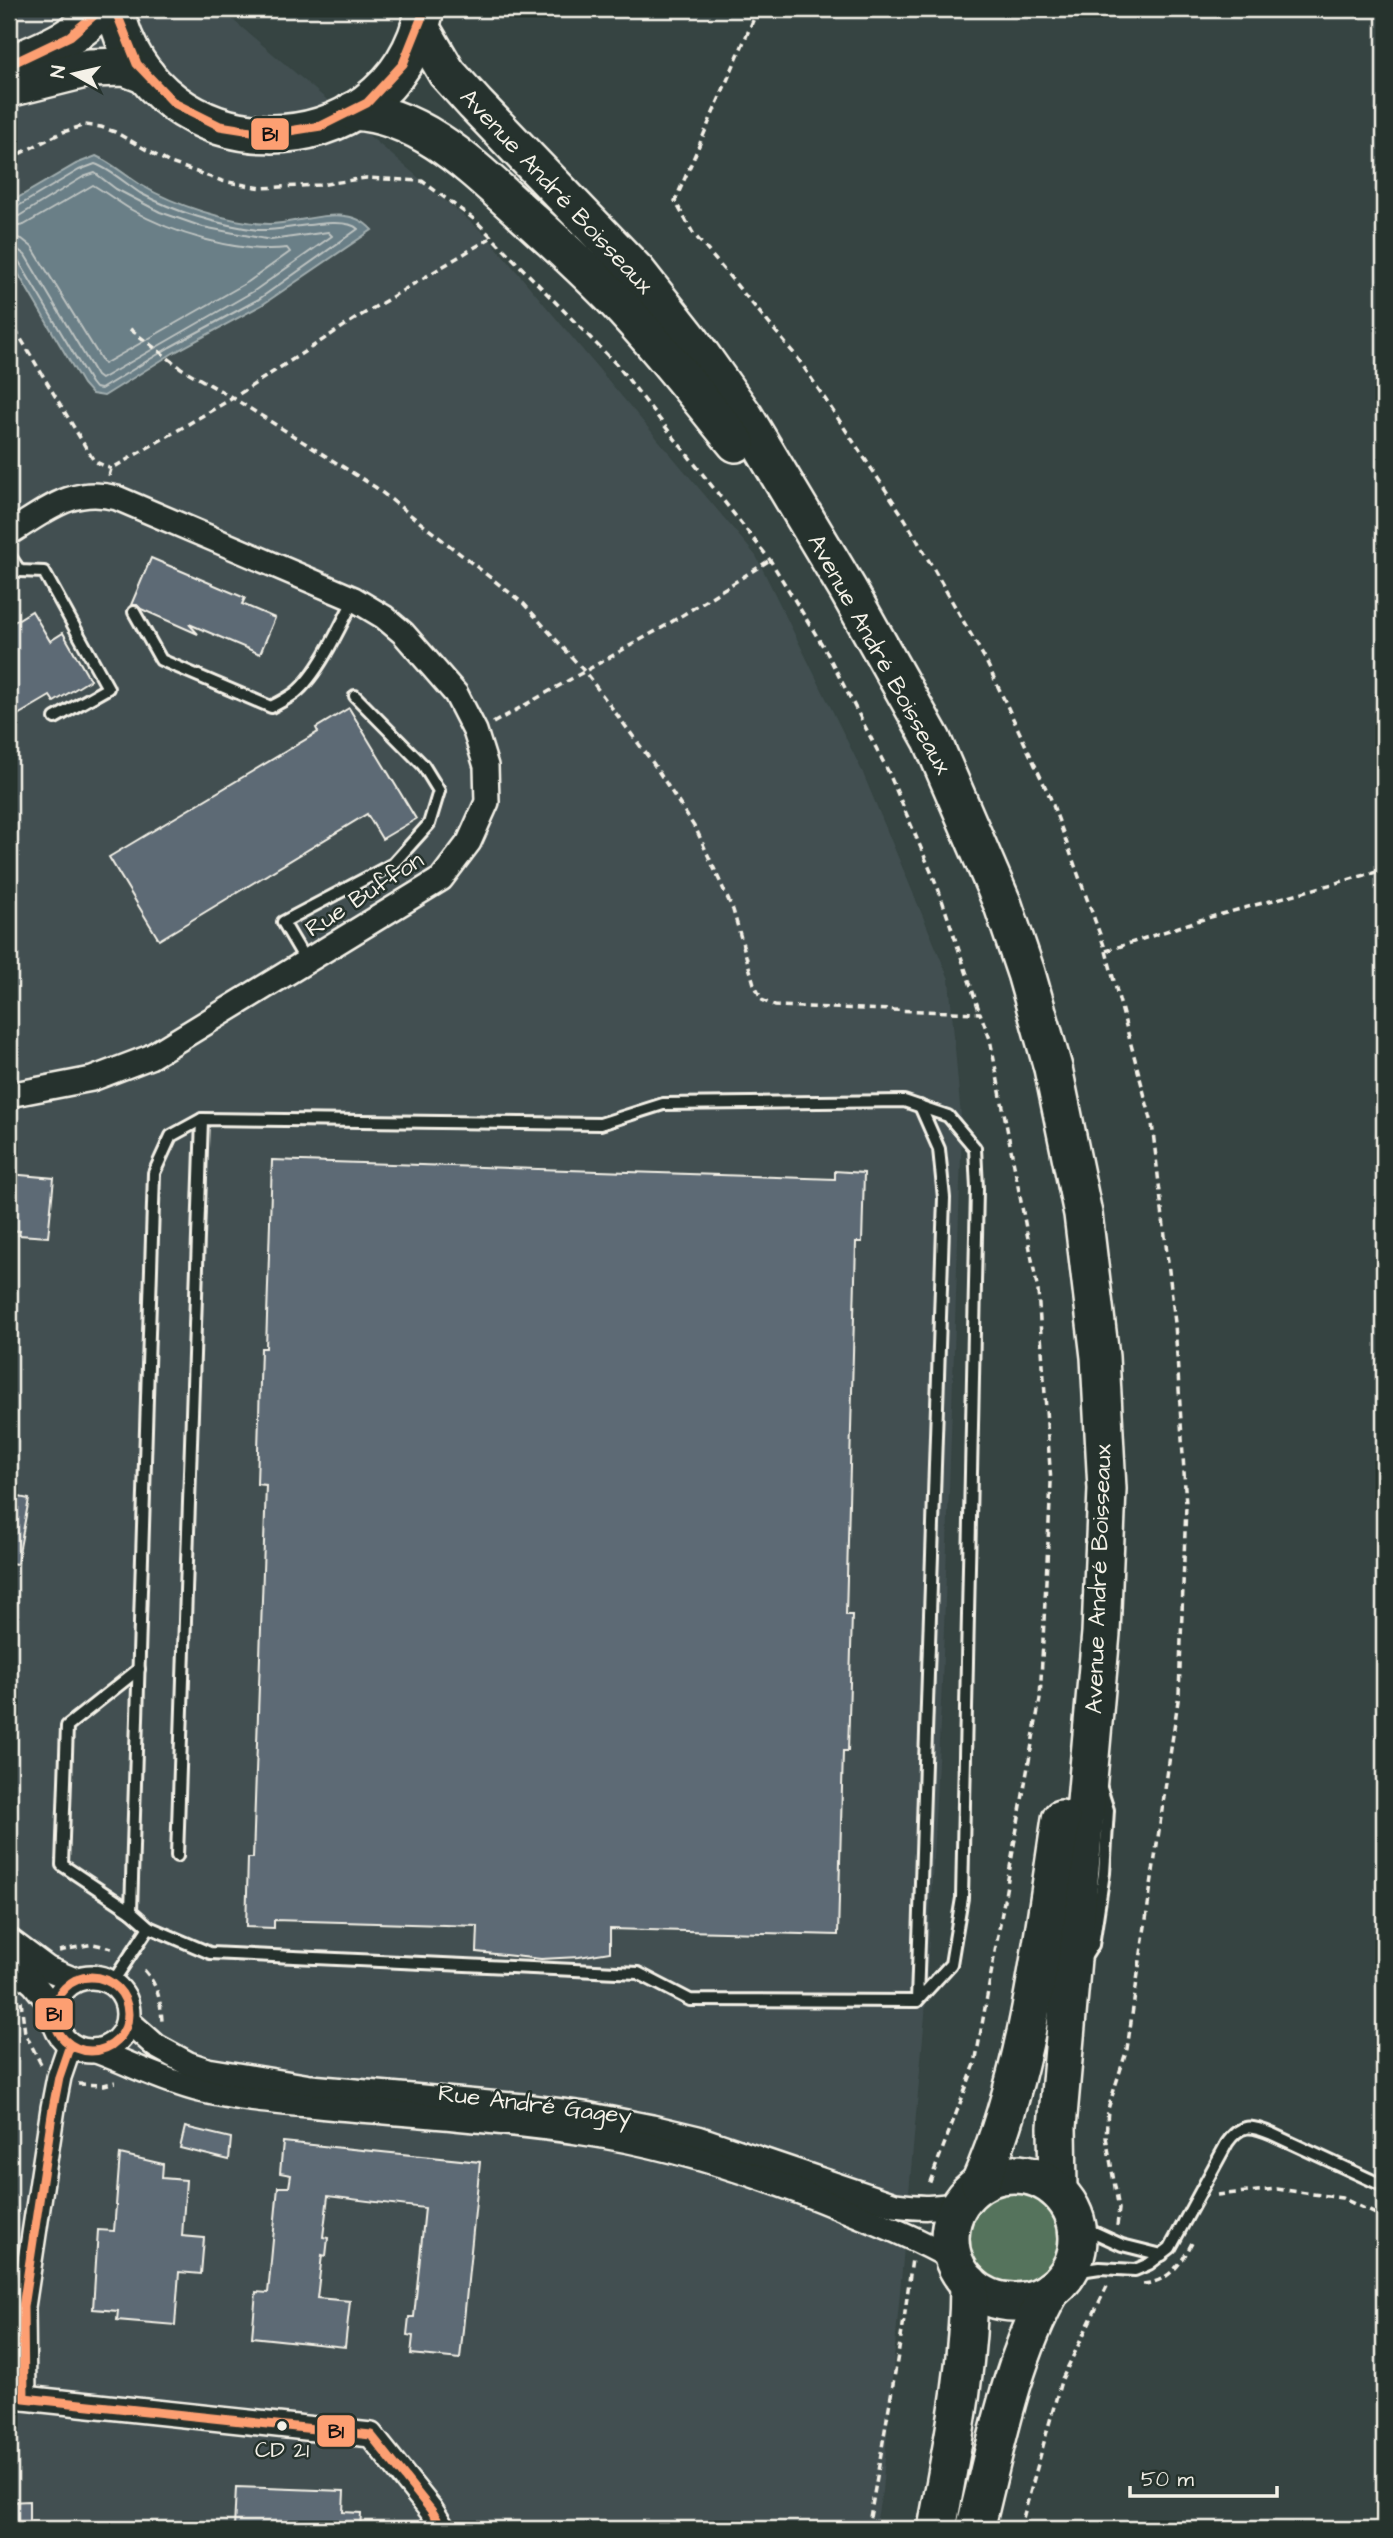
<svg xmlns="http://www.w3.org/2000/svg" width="1393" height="2538" font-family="'Architects Daughter',sans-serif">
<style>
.built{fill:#425051}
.green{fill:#55735b;stroke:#a4b2a2;stroke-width:2}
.water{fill:#6a7f87;stroke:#a1adae;stroke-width:2}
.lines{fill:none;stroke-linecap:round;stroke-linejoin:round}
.shore{stroke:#bdc3c1;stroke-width:2}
.building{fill:#5d6b74;stroke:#f4f1e8;stroke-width:2}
.lane-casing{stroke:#f4f1e8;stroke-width:16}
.street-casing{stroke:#f4f1e8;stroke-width:28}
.primary-casing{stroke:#f4f1e8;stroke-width:42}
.path{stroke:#f4f1e8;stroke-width:3.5;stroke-dasharray:7 5;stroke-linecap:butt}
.lane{stroke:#26332d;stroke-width:10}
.street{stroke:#26332d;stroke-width:23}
.primary{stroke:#26332d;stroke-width:37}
.bus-1-casing{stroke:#26332d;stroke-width:14}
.bus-1{stroke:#fd9f72;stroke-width:9}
.bus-dot{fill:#f4f1e8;stroke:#26332d;stroke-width:2.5}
.labels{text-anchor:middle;stroke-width:5;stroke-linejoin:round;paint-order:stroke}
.bus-label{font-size:22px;fill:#f4f1e8;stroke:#26332d}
.street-label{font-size:24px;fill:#f4f1e8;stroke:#26332d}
.line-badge{stroke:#26332d;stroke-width:2.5}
.pale-badge-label{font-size:19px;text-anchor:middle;font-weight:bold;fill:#111}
</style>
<rect width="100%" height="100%" fill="#364442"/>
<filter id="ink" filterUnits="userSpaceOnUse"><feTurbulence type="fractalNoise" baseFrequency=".0143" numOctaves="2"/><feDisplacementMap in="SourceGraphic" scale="14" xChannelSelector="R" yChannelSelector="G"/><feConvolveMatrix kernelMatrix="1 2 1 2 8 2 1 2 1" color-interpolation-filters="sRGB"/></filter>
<g filter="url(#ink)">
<!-- built -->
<path class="built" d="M9,9H220L486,235L756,556L862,771L949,979L962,1129L942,1683L925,2015L882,2491L875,2529H9Z"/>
<!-- green -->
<circle class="green" cx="1013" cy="2238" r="46"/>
<!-- water -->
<path class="water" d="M96,156C112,163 126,176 141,185C174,205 230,223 269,224C302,224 347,201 372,230L262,305L173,353L104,396L92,394L83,384L9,258V203L76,164Z"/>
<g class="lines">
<!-- shore -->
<g class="shore">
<path d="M9,209L15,208L79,170L95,164C110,169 126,184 140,193C175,212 219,225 258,230C281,232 344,214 358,229L259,299L170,347L101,389L95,388L91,383L18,260L9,256"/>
<path d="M9,218L19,216L83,177L95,173L116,189L160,212L203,227L271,240L328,232L332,236L254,291L101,379L97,376L25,255L17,249L9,247"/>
<path d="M9,228L24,225L93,185C105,192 117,201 130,209C171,233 239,254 287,248L290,252L248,282L104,364L32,247L22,239L9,237"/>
</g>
</g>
<!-- building -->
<g class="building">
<path d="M151,558L245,598L242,604L275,618L260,654L189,624L198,634L141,609L137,605H131Z"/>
<path d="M32,611L50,641L63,633L90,680L54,702L50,696L16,716L9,704V625Z"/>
<path d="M349,708L416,819L382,839L367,814L159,940L109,857L318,732L316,728Z"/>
<path d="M272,1160L835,1179V1171L864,1173L862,1242H856L846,1615H852L848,1751H843L838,1935L610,1929V1952L579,1957L541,1959L477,1952L478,1926L274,1920V1928L246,1927L248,1858H253L266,1485L257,1484L261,1348H266Z"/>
<path d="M9,1174L54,1178L48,1237L19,1235L20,1231L9,1230Z"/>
<path d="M9,1495L29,1499L17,1564L9,1563Z"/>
<path d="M185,2127L231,2138L229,2160L180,2148Z"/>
<path d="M283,2142L480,2162L460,2359L411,2354L413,2336L407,2335L409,2317H414L425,2208L328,2196L323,2237L328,2238L326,2256L322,2255L317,2298L350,2301L345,2347L252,2337L256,2292L268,2293L278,2187H289L291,2175L280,2173Z"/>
<path d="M120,2154L163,2164L162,2178L186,2180L182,2236L204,2238L201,2274L179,2272L175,2325L117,2320L118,2311L93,2309L98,2230L114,2231Z"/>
<path d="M236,2487L344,2491L343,2512L361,2513L360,2529H234Z"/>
<path d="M29,2501V2529H9V2502Z"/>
</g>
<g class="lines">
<!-- lane casing -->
<g class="lane-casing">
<g id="lane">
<path d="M9,555L20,571L44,572L108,688L55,718"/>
<path d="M134,612L161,660L271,707C279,703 288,698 295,693C318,675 341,625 354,599"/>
<path d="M306,961L283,922L393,864L429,824L439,791L423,765L355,696"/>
<path d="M904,1101L948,1116L975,1148L977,1189L962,1898L951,1964L917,2001L690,2000L638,1973L210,1953L149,1927L131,1911L154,1173L171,1136L202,1119L600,1124L663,1104Z"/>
<path d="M177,1856L202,1119"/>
<path d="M131,1911L62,1865L67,1726L139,1669"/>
<path d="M1086,1956L1093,1945L1104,1873L1108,1810L1101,1788"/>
<path d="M112,1983L149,1927"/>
<path d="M917,2001L944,1198L939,1149L920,1106"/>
<path d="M1076,2224L1122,2245L1162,2255"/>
<path d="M1067,2273L1100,2268L1135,2270L1149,2264L1170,2248L1227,2143C1241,2123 1251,2125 1272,2134L1384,2186"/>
</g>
</g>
<!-- street casing -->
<g class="street-casing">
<g id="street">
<path d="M9,533C46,511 72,486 117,498L354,599L384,617L403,633L456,694L475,731L486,766L487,802L469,842L441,879L150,1057L92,1079L9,1095"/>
<path d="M9,1940L48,1969L75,1980"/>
<path d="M9,1963L34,1984L54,2009"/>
<circle cx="91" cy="2014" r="37"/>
<path d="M128,2021L156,2046L189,2064L207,2070L311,2087L524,2106L591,2115L652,2127L698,2138L895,2205C918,2208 937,2209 960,2203"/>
<path d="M96,2051C131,2064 164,2081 200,2090C245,2101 291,2103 337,2108C419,2115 502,2121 584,2133C673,2146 760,2175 843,2209C880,2224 918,2239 953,2259"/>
<path d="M24,2398L371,2435L431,2510L443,2529"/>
<path d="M24,2398L23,2307L53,2108L59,2077L70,2045"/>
</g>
</g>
<!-- primary casing -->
<g class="primary-casing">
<g id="primary">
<path d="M115,9C152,175 389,176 425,9"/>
<path d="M420,27L447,73L475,104L636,271L691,341L744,416L848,590L932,740L1003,905L1026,973L1053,1068L1083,1214L1100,1357L1107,1489L1101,1633L1057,2127L1058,2191"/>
<path d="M9,65C43,50 77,39 101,9"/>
<path d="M9,88L89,68L125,67L146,75"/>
<path d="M353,111C422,115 474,169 523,213C553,240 584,268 612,297C656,343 696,394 736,443"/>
<circle cx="1014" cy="2238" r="64"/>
<path d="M980,2183C1028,2074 1043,1937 1061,1819"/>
<path d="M937,2529C952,2447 969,2367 969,2283"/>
<path d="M975,2529C995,2451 1011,2360 1051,2290"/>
</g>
</g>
<!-- path -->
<g class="path">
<path d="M758,9L675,201L693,233L797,357L905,519L985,659L1050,797L1106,951L1152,1123L1175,1323L1186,1505L1179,1694L1127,2049L1108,2109L1106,2137L1119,2209L1117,2226"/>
<path d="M9,159L63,132L85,125L101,127L115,132L168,162L222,181L262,188L319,185L366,178L422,181L475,220L617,365L770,560L826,651L888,771L938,888L980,1013"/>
<path d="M9,319L94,461L111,469"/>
<path d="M130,329L181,368L233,398L375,487L524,604L585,672L653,763L697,831L733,910L754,984L762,1000L775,1006L980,1013L990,1039L1038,1291L1051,1483L1040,1699L975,2064L928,2187"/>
<path d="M109,476L111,469L233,398L355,319L492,237"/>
<path d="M493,723L665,626L770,560"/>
<path d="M1106,951L1200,920L1384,870"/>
<path d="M59,1951L93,1944L112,1948"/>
<path d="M144,1970C158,1985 161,2002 162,2022"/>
<path d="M21,2001L25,2033L42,2066"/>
<path d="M78,2084L104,2085L115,2082"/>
<path d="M1217,2195L1277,2189L1342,2198L1384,2218"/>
<path d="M1143,2284C1170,2282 1183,2261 1194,2239"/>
<path d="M868,2529L904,2320L912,2259"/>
<path d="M1020,2529L1061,2381L1108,2284"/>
</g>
<!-- lane -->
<use href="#lane" class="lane"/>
<!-- street -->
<use href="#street" class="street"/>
<!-- primary -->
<use href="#primary" class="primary"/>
<!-- bus-1 casing -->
<g class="bus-1-casing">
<g id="bus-1">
<path d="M115,9L137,64L174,103L220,126L270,134L321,126L367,103L403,64L425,9"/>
<path d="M9,65L70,36L101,9"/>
<circle cx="91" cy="2014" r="37"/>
<path d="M70,2045L59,2077L53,2108L23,2307L24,2398L371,2435L431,2510L443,2529"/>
</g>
</g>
<!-- bus-1 -->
<use href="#bus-1" class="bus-1"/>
</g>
</g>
<!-- markers -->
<circle class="bus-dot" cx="282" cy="2426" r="6"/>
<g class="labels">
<!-- bus labels -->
<g class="bus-label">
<text x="282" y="2457">CD 21</text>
</g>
<!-- street labels -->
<g class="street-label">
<text transform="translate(557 191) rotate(47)" y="8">Avenue André Boisseaux</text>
<text transform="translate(880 654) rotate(61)" y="8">Avenue André Boisseaux</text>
<text transform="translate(364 894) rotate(-33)" y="8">Rue Buffon</text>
<text transform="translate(1098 1579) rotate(-88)" y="8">Avenue André Boisseaux</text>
<text transform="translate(535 2104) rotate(7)" y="8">Rue André Gagey</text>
</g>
</g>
<g class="line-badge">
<rect x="250" y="117" width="40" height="34" rx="7" fill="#fd9f72"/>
<rect x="34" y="1997" width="40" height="34" rx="7" fill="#fd9f72"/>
<rect x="316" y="2414" width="40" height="34" rx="7" fill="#fd9f72"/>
</g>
<g class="pale-badge-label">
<text x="270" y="141">B1</text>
<text x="54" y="2021">B1</text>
<text x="336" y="2438">B1</text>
</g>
<!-- margin -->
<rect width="1393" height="2538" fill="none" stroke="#26332d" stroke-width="35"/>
<rect x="18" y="18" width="1358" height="2503" fill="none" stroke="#f4f1e8" stroke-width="2.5" filter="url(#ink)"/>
<!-- north arrow -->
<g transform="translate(74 74) rotate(278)" stroke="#26332d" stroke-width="5" paint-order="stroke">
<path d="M0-5L12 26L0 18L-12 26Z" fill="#f4f1e8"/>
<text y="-10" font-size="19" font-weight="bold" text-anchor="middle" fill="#f4f1e8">N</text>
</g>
<!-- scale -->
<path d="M1130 2486v10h147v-10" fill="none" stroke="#f4f1e8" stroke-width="3.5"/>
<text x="1141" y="2486" font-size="21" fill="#f4f1e8" stroke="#26332d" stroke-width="5" paint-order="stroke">50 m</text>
</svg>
